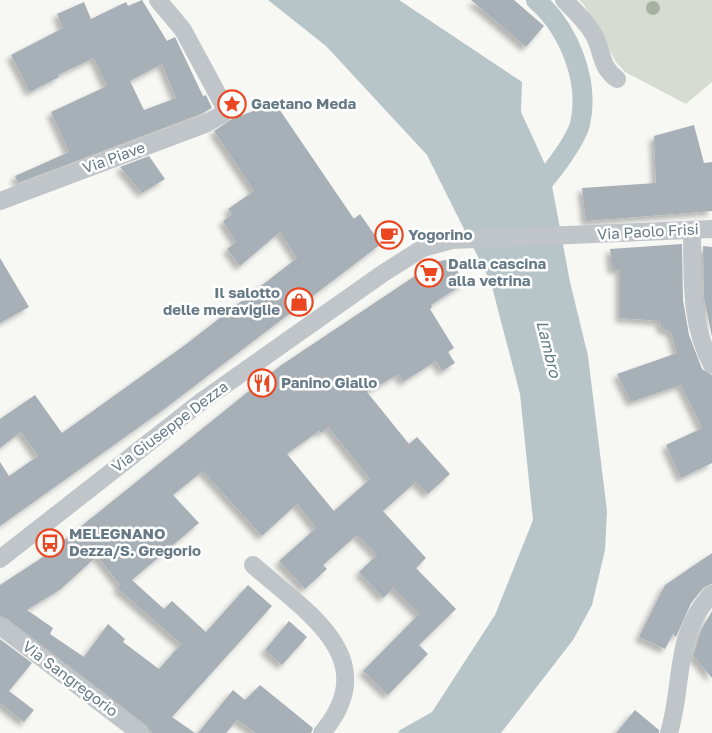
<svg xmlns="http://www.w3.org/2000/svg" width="712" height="733" font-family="'Golos Text',sans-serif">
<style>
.green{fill:#d7dcd3}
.water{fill:#b7c5c8}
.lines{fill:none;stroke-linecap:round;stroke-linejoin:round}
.canal{stroke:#b7c5c8;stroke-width:20}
.building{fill:#a7b0b6;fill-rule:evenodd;filter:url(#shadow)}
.street{stroke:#c0c5c9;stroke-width:18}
.tree{fill:#a7b1a3}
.labels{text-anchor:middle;stroke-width:5;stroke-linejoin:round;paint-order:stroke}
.poi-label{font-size:15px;font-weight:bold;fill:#657986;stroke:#fff;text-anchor:start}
.street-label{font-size:15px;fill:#657986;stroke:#fff}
.water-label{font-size:16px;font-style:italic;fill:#617b82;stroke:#fff}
</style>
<defs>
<filter id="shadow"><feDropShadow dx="-4.5" dy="4.5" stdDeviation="2.5" flood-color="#0004"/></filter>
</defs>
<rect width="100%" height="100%" fill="#f7f7f4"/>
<!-- green -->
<path class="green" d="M579,0H712V82L686,104L625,72L616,62L584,5Z"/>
<!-- water -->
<path class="water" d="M268,0H399L522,82L521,112L550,175L570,282L588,356L607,511L605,550L592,605L573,640L501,733H398L400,730L432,712L495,615L533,520L520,394L491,283L427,155L326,46Z"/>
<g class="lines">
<!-- canal -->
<path class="canal" d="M532,194C546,180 575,143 580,124C590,81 569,29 536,0"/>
</g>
<!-- building -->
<g class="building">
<path d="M142,0L167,41L175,37L203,96L206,95L212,108L201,114L18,183L15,176L69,152L51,112L107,86L94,58L58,75L59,77L30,92L11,55L63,28L57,14L84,2L91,19L126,2L128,6ZM162,64L176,98L144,110L130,81Z"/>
<path d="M471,0H514L544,26L526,47Z"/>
<path d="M275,103L354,219L360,214L381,244L163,410L0,526V462L9,476L38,456L21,432L0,448V419L35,395L62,433L185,345L297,258L280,232L240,266L227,249L236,242L223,221L232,214L228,209L254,191L214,131L232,119Z"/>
<path d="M694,125L704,163L712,162V211L586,221L582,188L656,183L654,136Z"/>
<path d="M149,156L165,179L142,193L120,167Z"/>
<path d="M682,244L683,300L689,335L702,369L712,375V463L681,478L666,445L702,428L681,385L631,402L617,374L677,353L671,332L661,328L660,321L620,318V269H612L610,249Z"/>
<path d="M703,246L712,247V337L704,298Z"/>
<path d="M0,258L29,307L0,323Z"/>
<path d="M450,259L465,283L431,305L432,307L430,309L454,348L448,352L455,363L442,371L436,361L403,382L399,374L367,392L409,444L417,437L450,474L428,494L416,482L383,511L426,558L416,568L456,609L419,645L428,654L388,695L363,671L419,614L393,588L383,598L359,572L377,555L357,535L323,565L327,569L305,589L279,561L316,528L297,504L262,536L203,471L173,495L199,523L132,580L164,609L172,601L206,632L248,585L272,606L172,717L195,733H152L146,725L6,618L0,616V585L43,557L280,366L436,262ZM328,427L370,479L334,511L287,454L319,431L322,433ZM97,556L120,585L117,588L181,644L159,669L123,642L125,639L108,624L84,657L50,634L53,628L27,610L61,589Z"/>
<path d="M712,553V584L704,587L691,603L676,637L673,634L665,649L639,637L665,585Z"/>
<path d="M712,611V678L693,656L701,630Z"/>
<path d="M289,621L307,637L282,665L265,650Z"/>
<path d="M0,639L32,663L9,691L34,710L24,722L0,703Z"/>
<path d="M260,685L313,728L311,733H256L237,720L226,733H198L233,690L245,700Z"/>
<path d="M635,710L659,730V733H616Z"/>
</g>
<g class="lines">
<!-- street -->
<g class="street">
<path d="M564,0C575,11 586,21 594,35C603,52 600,67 617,79"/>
<path d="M0,201L205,124L223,114L224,106L183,30L158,0"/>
<path d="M692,230C693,277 689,322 712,365"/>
<path d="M0,559L202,401L382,274L423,248L452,240L712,229"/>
<path d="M253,565C306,612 385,658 322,733"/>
<path d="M0,626L140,733"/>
<path d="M669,733C684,684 673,634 712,594"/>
</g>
</g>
<!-- trees -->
<circle class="tree" cx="653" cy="8" r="7"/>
<!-- icons -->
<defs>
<g id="sight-ring" transform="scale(1.4375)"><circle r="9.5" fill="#fff" stroke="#ea4721" stroke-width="1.5"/><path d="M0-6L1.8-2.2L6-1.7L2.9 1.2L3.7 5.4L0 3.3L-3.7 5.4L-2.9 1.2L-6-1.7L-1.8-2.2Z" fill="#ea4721"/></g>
<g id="cafe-ring" transform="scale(1.4375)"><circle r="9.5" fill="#fff" stroke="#ea4721" stroke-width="1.5"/><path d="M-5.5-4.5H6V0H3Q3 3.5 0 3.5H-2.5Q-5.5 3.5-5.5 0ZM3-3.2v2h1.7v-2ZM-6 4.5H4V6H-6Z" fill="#ea4721"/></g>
<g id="supermarket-ring" transform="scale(1.4375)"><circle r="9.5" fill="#fff" stroke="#ea4721" stroke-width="1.5"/><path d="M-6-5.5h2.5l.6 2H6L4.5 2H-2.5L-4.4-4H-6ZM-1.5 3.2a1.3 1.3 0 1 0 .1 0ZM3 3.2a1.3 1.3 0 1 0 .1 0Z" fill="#ea4721"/></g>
<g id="shop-ring" transform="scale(1.4375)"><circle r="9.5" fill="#fff" stroke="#ea4721" stroke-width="1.5"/><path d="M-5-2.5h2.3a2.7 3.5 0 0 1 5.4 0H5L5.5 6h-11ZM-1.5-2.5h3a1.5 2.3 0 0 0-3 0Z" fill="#ea4721"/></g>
<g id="restaurant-ring" transform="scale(1.4375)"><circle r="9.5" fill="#fff" stroke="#ea4721" stroke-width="1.5"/><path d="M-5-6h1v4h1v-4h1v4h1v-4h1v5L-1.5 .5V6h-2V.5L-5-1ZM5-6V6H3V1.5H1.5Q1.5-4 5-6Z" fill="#ea4721"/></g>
<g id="bus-ring" transform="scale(1.4375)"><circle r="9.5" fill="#fff" stroke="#ea4721" stroke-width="1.5"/><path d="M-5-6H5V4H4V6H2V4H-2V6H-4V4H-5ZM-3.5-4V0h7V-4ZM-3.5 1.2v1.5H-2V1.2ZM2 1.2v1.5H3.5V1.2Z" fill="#ea4721"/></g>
</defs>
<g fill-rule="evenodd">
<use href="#sight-ring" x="232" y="104"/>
<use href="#cafe-ring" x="389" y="235"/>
<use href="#supermarket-ring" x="429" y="273"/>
<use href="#shop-ring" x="299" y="302"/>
<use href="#restaurant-ring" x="262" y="383"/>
<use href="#bus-ring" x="50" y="543"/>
</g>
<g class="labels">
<!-- poi labels -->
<g class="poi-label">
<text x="251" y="109">Gaetano Meda</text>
<text x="408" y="240">Yogorino</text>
<text x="448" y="269">Dalla cascina<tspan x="448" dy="17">alla vetrina</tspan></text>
<text x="280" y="298" text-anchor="end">Il salotto<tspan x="280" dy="17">delle meraviglie</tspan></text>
<text x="281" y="388">Panino Giallo</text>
<text x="69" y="539">MELEGNANO<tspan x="69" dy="17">Dezza/S. Gregorio</tspan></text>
</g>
<!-- street labels -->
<g class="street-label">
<text transform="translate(114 158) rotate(-20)" y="5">Via Piave</text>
<text transform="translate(648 232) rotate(-3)" y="5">Via Paolo Frisi</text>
<text transform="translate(170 427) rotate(-37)" y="5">Via Giuseppe Dezza</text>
<text transform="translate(70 679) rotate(37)" y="5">Via Sangregorio</text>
</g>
<!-- water labels -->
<g class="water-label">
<text transform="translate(549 349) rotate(76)" y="6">Lambro</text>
</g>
</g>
</svg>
